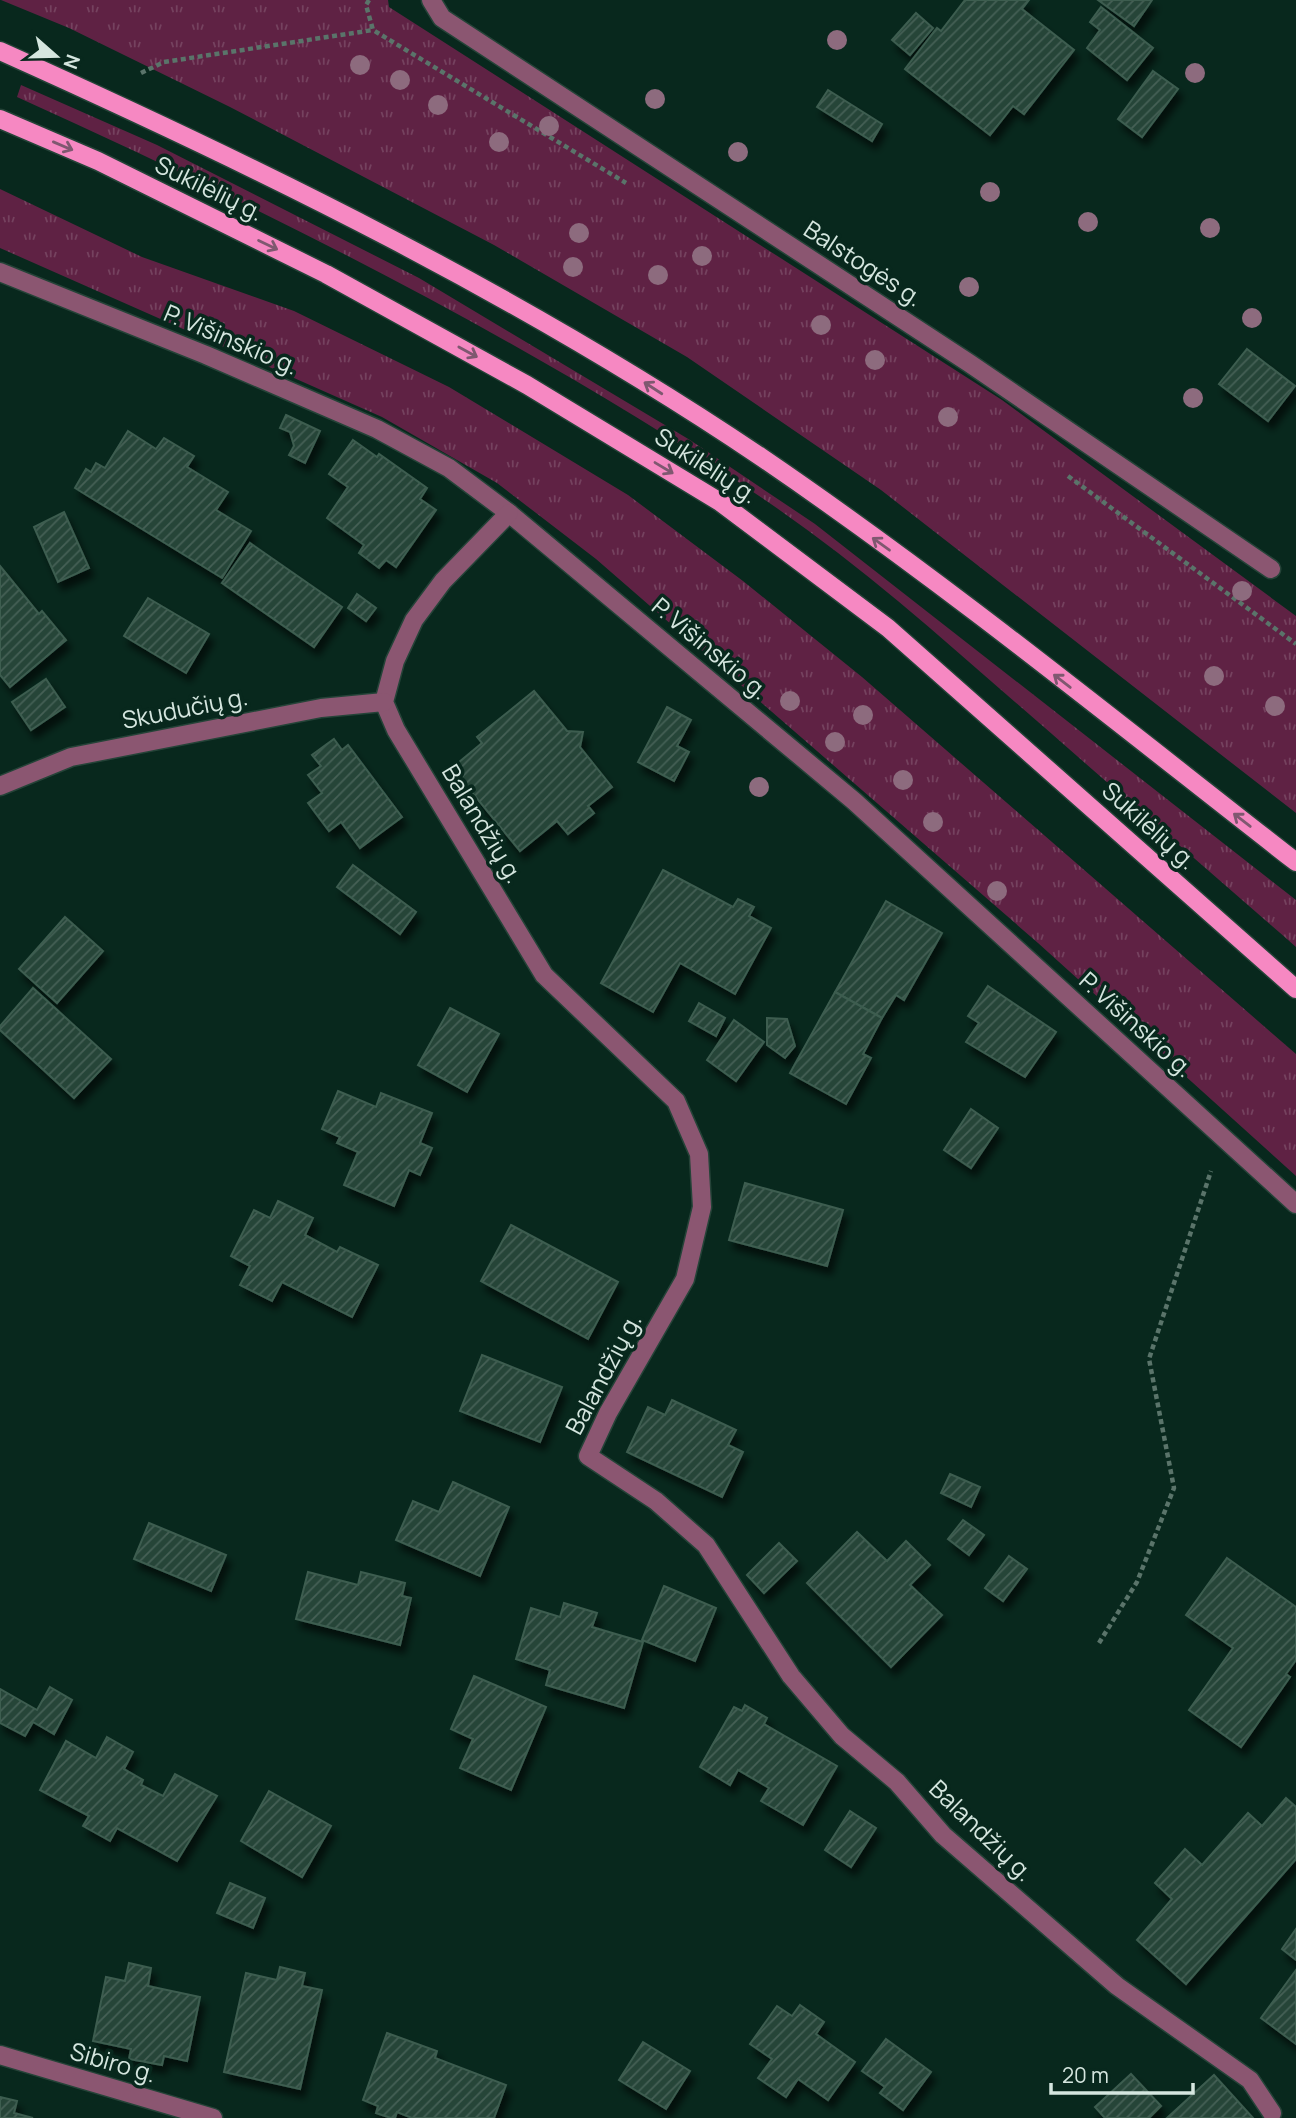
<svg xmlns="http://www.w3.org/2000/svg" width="1296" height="2118" font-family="Manrope,sans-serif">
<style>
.grass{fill:url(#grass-tufts)}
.building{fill:url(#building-hatch);stroke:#3d5d50;stroke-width:2;filter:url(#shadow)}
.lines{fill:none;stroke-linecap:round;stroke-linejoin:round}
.street-casing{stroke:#254338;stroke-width:21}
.primary-casing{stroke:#254338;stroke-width:21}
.path{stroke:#5a746a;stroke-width:4.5;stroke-dasharray:5 3.5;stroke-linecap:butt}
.street{stroke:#8b5671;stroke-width:18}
.primary{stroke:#f688c2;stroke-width:18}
.tree{fill:#8d6b7e}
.oneway{stroke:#7f5870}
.labels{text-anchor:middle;stroke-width:7;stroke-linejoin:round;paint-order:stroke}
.street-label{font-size:24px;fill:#d5e6df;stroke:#08281d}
</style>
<defs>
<pattern id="grass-tufts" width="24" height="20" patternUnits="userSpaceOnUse" patternTransform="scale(1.75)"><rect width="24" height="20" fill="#5f2244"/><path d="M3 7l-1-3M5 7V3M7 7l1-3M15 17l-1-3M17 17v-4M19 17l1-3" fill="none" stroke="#75425f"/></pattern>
<pattern id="building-hatch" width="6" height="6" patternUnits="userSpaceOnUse" patternTransform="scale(1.75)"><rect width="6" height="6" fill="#264539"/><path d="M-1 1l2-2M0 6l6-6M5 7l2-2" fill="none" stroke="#456055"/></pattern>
<filter id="shadow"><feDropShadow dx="4.5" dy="8" stdDeviation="3.5" flood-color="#0009"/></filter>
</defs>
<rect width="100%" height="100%" fill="#08281d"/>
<!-- grass -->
<g class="grass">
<path d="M1,0H388L389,7L1002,400L1296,616V813L881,490L687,357L494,245L230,107L69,28Z"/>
<path d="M21,85L157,145L419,278L690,440L815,524L1296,900V947C1202,865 1109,784 1015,702C935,632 856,562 768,502C535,344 273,213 17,97Z"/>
<path d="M0,189L142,257L294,311L449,387L628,495L743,581L862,677L1296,1054V1176L1038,943L596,559L497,483L382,417L0,248Z"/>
</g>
<!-- building -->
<g class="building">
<path d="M965,0H1029L1022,9L1074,50L1024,114L1013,106L990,135L905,69L937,28L941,31Z"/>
<path d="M1098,0H1152L1134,26Z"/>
<path d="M1101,7L1153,48L1127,80L1087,48L1100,30L1090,22Z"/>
<path d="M916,13L933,28L910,55L892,40Z"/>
<path d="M1153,71L1178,89L1142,137L1118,119Z"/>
<path d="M828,90L882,124L872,141L817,107Z"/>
<path d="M1247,349L1295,386L1268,421L1219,384Z"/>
<path d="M286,415L320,431L305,463L289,455L294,446L290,432L280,428Z"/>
<path d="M128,431L156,449L164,438L194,456L187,467L228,492L216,510L251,531L222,578L75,488L86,469L91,472L96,463L105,468Z"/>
<path d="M353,440L377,457L379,454L427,488L420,499L436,510L396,567L386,560L379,568L359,553L364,545L327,518L348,487L329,474Z"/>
<path d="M64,512L89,568L58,582L34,527Z"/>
<path d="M250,543L342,607L314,647L222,583Z"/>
<path d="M0,566L39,614L42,611L66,640L10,687L0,675Z"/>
<path d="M357,594L376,608L366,621L348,608Z"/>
<path d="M148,598L209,634L186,673L124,636Z"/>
<path d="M46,679L65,707L31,730L12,702Z"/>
<path d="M534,691L567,731L583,732L580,747L612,787L588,806L594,813L568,834L557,821L520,851L452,768L482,743L477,737Z"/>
<path d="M667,707L691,720L677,746L689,752L674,781L638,762Z"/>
<path d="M334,739L342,750L348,745L402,817L360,848L341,822L329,831L308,803L322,793L308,775L321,766L312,755Z"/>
<path d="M353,865L416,912L400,934L337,887Z"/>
<path d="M663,870L733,907L738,899L754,907L749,916L771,928L735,994L680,963L653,1012L601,983Z"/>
<path d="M886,901L942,933L904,1000L896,995L882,1018L835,992Z"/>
<path d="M65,917L103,951L57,1003L19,969Z"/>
<path d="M988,986L1056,1032L1025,1077L966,1042L979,1023L968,1016Z"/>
<path d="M33,988L111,1059L74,1098L0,1030V1026Z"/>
<path d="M835,992L882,1018L863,1054L871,1058L846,1104L790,1073Z"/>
<path d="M699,1003L725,1018L716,1036L689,1021Z"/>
<path d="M450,1008L499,1034L467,1092L418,1065Z"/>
<path d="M767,1018L787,1019L795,1046L785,1058L767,1045Z"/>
<path d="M734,1020L764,1042L736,1081L707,1060Z"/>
<path d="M338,1091L376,1107L381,1093L432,1113L420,1143L432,1148L420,1175L409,1170L394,1206L344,1185L358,1152L337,1143L340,1137L322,1129Z"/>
<path d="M971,1109L998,1128L971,1168L944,1150Z"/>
<path d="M745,1183L843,1210L827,1266L729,1240Z"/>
<path d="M278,1201L313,1218L305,1235L337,1252L340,1247L378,1265L352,1317L282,1282L272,1301L240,1285L250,1266L231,1256L254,1210L270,1218Z"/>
<path d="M511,1225L618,1282L588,1339L481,1281Z"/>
<path d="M482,1355L562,1387L540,1442L460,1411Z"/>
<path d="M672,1400L736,1430L728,1445L743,1452L722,1497L627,1452L648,1407L665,1415Z"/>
<path d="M950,1474L980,1487L971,1507L941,1493Z"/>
<path d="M453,1482L509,1507L480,1576L396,1540L413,1501L439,1512Z"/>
<path d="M963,1520L984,1535L969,1555L948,1539Z"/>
<path d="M149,1523L226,1555L211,1591L134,1559Z"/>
<path d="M857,1532L887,1561L906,1541L930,1565L910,1585L942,1615L891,1667L807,1583Z"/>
<path d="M779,1543L797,1561L764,1593L747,1575Z"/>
<path d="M1009,1556L1027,1569L1003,1601L985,1588Z"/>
<path d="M1227,1558L1296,1607V1660L1286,1674L1290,1677L1241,1747L1189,1710L1233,1648L1186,1615Z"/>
<path d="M308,1572L358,1585L361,1572L405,1583L402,1596L411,1598L400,1645L296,1619Z"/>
<path d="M664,1586L716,1608L695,1661L642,1640Z"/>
<path d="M564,1603L597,1613L592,1627L643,1642L624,1708L546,1685L550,1670L516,1659L531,1608L560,1617Z"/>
<path d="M474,1676L546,1707L511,1790L460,1768L473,1739L451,1729Z"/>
<path d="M50,1687L72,1700L54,1734L33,1722L25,1736L0,1723V1689L37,1710Z"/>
<path d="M745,1705L767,1718L764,1724L837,1766L803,1825L761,1801L769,1788L738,1770L730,1785L700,1767L734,1707L742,1711Z"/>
<path d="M107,1737L133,1752L124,1769L143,1780L141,1785L163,1796L175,1774L217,1796L177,1861L117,1828L110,1841L83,1826L89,1816L40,1790L66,1741L96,1758Z"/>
<path d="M269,1791L331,1826L302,1877L241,1841Z"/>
<path d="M1286,1798L1296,1807V1859L1186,1984L1137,1940L1172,1899L1155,1883L1185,1849L1202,1865L1248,1813L1262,1826Z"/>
<path d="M850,1811L876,1828L851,1867L825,1850Z"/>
<path d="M230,1883L265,1898L253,1928L217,1913Z"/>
<path d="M1296,1929V1960L1282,1949Z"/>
<path d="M129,1963L151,1968L148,1986L200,1997L187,2061L164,2056L162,2065L129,2059L131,2049L93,2041L106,1977L125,1981Z"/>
<path d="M280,1967L305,1973L302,1986L322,1990L300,2089L224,2072L246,1973L277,1980Z"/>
<path d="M1296,1970V2044L1261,2018Z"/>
<path d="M800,2005L824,2022L816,2034L855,2062L828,2100L798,2079L786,2097L758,2078L772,2059L750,2044L777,2006L792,2016Z"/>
<path d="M387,2033L437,2051L435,2058L506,2085L494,2118H412L397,2112L395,2118H391L376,2113L378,2106L363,2100Z"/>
<path d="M886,2039L931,2072L903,2110L880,2093L885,2087L862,2071Z"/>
<path d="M643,2042L690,2071L666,2109L619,2080Z"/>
<path d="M1131,2074L1161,2106L1149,2118H1105L1095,2107Z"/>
<path d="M1214,2075L1253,2118H1167Z"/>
<path d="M0,2097L17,2101L14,2113L33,2118H0Z"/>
</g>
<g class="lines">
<!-- street casing -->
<g class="street-casing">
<g id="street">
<path d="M431,0L442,18L969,363L1271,569"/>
<path d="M0,272L206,355L377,429L449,468L509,513L854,801L1296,1204"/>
<path d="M509,513L443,581L414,620L395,661L384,702L396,730L544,975L676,1101L699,1154L702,1207L685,1279L608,1413L588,1456L656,1501L706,1545L791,1676L842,1736L897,1782L943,1835L1117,1986L1250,2080L1272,2113"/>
<path d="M0,786L71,757L321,708L384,702"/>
<path d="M0,2055L213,2118"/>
</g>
</g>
<!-- primary casing -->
<g class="primary-casing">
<g id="primary">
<path d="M0,51C263,169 522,296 761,457C946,583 1120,725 1296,862"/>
<path d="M0,119L98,161L326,274L527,385L720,502L888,628L1296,989"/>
</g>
</g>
<!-- path -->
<g class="path">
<path d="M369,0L366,5L373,30L626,183"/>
<path d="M141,73L164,62L373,30"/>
<path d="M1068,476L1296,644"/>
<path d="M1099,1643L1137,1582L1174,1488L1149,1359L1211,1171"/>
</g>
<!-- street -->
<use href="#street" class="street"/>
<!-- primary -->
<use href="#primary" class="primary"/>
</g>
<!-- trees -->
<g class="tree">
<circle cx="837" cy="40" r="10"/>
<circle cx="360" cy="65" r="10"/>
<circle cx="1195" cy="73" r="10"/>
<circle cx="400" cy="80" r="10"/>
<circle cx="655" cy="99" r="10"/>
<circle cx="438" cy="105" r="10"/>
<circle cx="549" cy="126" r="10"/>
<circle cx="499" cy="142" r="10"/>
<circle cx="738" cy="152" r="10"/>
<circle cx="990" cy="192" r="10"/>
<circle cx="1088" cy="222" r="10"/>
<circle cx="1210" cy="228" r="10"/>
<circle cx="579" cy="233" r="10"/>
<circle cx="702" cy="256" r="10"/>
<circle cx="573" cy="267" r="10"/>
<circle cx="658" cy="275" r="10"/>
<circle cx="969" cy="287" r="10"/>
<circle cx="1252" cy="318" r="10"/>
<circle cx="821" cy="325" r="10"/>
<circle cx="875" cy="360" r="10"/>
<circle cx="1193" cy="398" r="10"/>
<circle cx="948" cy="417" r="10"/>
<circle cx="1242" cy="591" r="10"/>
<circle cx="1214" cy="676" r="10"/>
<circle cx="790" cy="701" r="10"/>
<circle cx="1275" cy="706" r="10"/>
<circle cx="863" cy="715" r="10"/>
<circle cx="835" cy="742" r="10"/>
<circle cx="903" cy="780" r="10"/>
<circle cx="759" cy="787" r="10"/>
<circle cx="933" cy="822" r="10"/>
<circle cx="997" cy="891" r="10"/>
</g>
<!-- one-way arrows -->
<defs><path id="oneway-shaft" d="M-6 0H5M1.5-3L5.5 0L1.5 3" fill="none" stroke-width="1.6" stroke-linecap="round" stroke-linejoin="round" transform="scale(1.75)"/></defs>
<g class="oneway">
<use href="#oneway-shaft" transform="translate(63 146) rotate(23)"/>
<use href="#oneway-shaft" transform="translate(268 245) rotate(26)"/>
<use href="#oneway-shaft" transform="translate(468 352) rotate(29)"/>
<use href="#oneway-shaft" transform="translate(653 388) rotate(-147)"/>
<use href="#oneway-shaft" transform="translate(664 468) rotate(31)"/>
<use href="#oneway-shaft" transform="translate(881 544) rotate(-144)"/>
<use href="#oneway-shaft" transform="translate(1062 681) rotate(-142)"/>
<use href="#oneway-shaft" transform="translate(1242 820) rotate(-142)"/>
</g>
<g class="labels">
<!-- street labels -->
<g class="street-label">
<text transform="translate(209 189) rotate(26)" y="8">Sukilėlių g.</text>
<text transform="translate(863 264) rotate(33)" y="8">Balstogės g.</text>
<text transform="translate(231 340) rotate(23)" y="8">P. Višinskio g.</text>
<text transform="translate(706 466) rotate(33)" y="8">Sukilėlių g.</text>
<text transform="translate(710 649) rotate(40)" y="8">P. Višinskio g.</text>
<text transform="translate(185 709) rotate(-11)" y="8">Skudučių g.</text>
<text transform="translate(482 824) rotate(59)" y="8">Balandžių g.</text>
<text transform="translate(1149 826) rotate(42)" y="8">Sukilėlių g.</text>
<text transform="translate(1136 1025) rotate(42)" y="8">P. Višinskio g.</text>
<text transform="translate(604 1374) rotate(-62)" y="8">Balandžių g.</text>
<text transform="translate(981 1831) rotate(44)" y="8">Balandžių g.</text>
<text transform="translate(113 2063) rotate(16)" y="8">Sibiro g.</text>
</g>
</g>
<!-- north arrow -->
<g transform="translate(56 56) rotate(110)" stroke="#08281d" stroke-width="5" paint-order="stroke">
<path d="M0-5L12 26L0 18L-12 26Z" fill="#d5e6df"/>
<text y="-10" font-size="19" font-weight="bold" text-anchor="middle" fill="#d5e6df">N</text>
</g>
<!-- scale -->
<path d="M1051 2083v10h142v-10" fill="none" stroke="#d5e6df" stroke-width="3.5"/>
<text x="1062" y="2083" font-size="21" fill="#d5e6df" stroke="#08281d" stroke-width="5" paint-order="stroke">20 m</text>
</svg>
